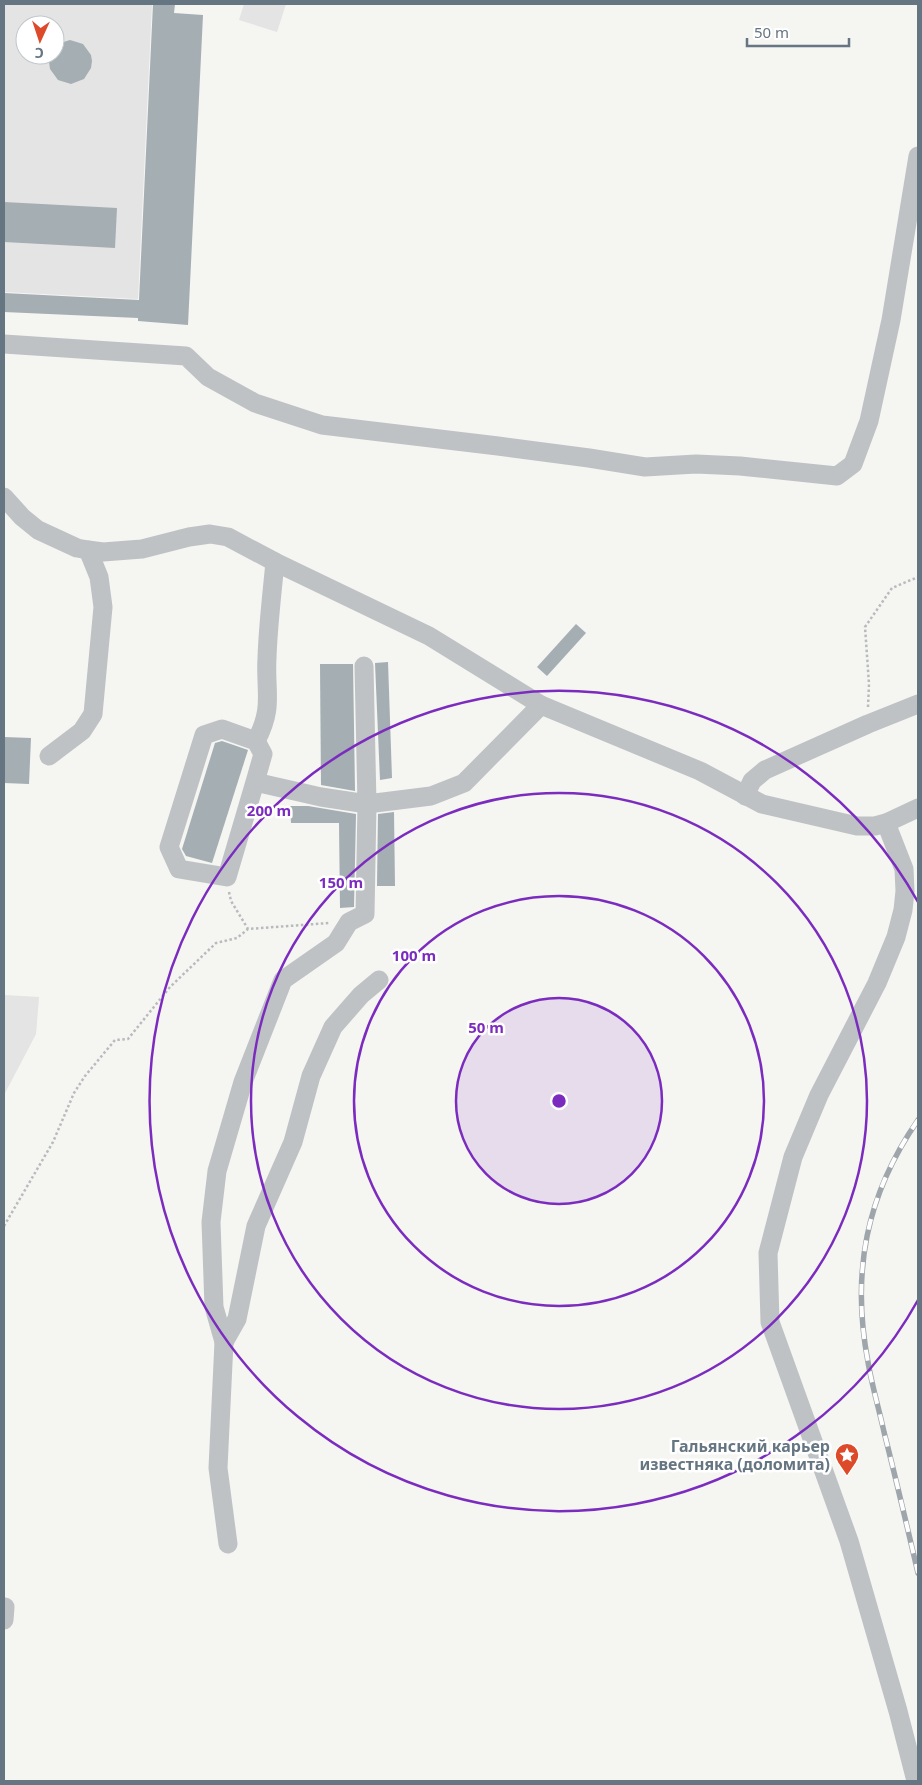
<svg xmlns="http://www.w3.org/2000/svg" width="922" height="1785" font-family="'Noto Sans',sans-serif">
<style>
.built{fill:#e3e4e3;fill-rule:evenodd}
.building{fill:#a5aeb3}
.lines{fill:none;stroke-linecap:round;stroke-linejoin:round}
.path{stroke:#b8bbbd;stroke-width:2.5;stroke-dasharray:2.5 2.5;stroke-linecap:butt}
.minor{stroke:#bec2c5;stroke-width:19}
.rail-casing{stroke:#9fa6ab;stroke-width:5.5}
.rail{stroke:#fff;stroke-width:4;stroke-dasharray:11;stroke-linecap:butt}
.ring{fill:none;stroke:#7b2cbf;stroke-width:2.5}
.labels{text-anchor:middle;stroke-width:5;stroke-linejoin:round;paint-order:stroke}
.poi-label{font-size:16px;font-weight:bold;fill:#657682;stroke:#fff;text-anchor:end}
.centre{fill:#7b2cbf;stroke:#fff;stroke-width:2.5}
.ring-label{font-size:15px;text-anchor:middle;font-weight:bold;fill:#7b2cbf;stroke:#fff;stroke-width:5;stroke-linejoin:round;paint-order:stroke}
</style>
<rect width="100%" height="100%" fill="#f5f5f2"/>
<!-- built -->
<g class="built">
<path d="M4,4H152L138,299L4,292ZM25,25H55V55H25Z"/>
<path d="M244,4H286L277,32L239,20Z"/>
<path d="M4,995L39,997L36,1034L4,1095Z"/>
</g>
<!-- building -->
<g class="building">
<path d="M153,4H175L174,13L203,15L188,325L138,321V318L4,312V293L139,300Z"/>
<path d="M70,40L83,44L91,55L92,61L91,68L84,79L71,84L58,80L50,69L49,62L50,55H55V47L57,44Z"/>
<path d="M4,202L117,208L115,248L4,242Z"/>
<path d="M576,624L586,633L547,676L537,667Z"/>
<path d="M388,662L392,778L380,780L375,663Z"/>
<path d="M320,664H353L355,791L321,785Z"/>
<path d="M4,737L31,738L29,784L4,783Z"/>
<path d="M222,741L248,750L212,863L186,856L182,849L215,743Z"/>
<path d="M290,806H308L356,814L354,907L340,908L339,823H291Z"/>
<path d="M394,812L395,886H377L378,814Z"/>
</g>
<g class="lines">
<!-- path -->
<g class="path">
<path d="M868,707L869,684L865,627L892,588L918,577"/>
<path d="M229,892L231,901L248,929"/>
<path d="M4,1226L53,1142L74,1093L85,1076L115,1040L128,1039L170,987L216,943L237,938L248,929L329,923"/>
</g>
<!-- minor -->
<g class="minor">
<path d="M4,344L186,356L208,377L255,403L322,425L498,446L589,458L645,467L696,464L740,466L837,476L853,464L869,421L891,320L918,156"/>
<path d="M4,497L22,517L38,530L77,548L88,550L103,552L142,549L189,537L210,534L228,537L275,562L429,636L541,705L700,771L762,804L857,826H875L886,823L918,808"/>
<path d="M256,741C274,707 265,693 267,658C268,626 272,594 275,562"/>
<path d="M49,756L82,731L93,714L103,607L99,577L88,550"/>
<path d="M255,782L227,877L179,869L169,847L204,735L222,729L256,741L263,754L255,782L321,797L367,804L364,666"/>
<path d="M745,796L752,781L765,770L868,724L918,704"/>
<path d="M886,823L904,869L905,891L903,910L896,937L877,983L819,1095L793,1157L768,1253L770,1322L849,1541L898,1711L916,1781"/>
<path d="M224,1342L237,1319L256,1226L293,1142L311,1076L333,1027L361,995L379,980"/>
<path d="M228,1544L218,1468L224,1342L214,1307L211,1222L217,1171L243,1082L283,980L336,943L349,922L365,914L367,804L431,796L464,783L541,705"/>
<path d="M4,1620L5,1607"/>
</g>
<!-- rail casing -->
<g class="rail-casing">
<path id="rail" d="M918,1120C866,1195 851,1273 868,1362C872,1386 879,1409 884,1432C896,1479 907,1526 918,1573"/>
</g>
<!-- rail -->
<use href="#rail" class="rail"/>
</g>
<!-- distance rings -->
<circle cx="559" cy="1101" r="103" fill="#7b2cbf" fill-opacity=".12"/>
<g class="ring">
<circle cx="559" cy="1101" r="103"/>
<circle cx="559" cy="1101" r="205"/>
<circle cx="559" cy="1101" r="308"/>
<path d="M918 1300A410 410 0 1 1 918 902"/>
</g>
<!-- icons -->
<defs>
<g id="sight-pin" transform="scale(1.25)"><path d="M0 17L-7.5 6A9.5 9.5 0 1 1 7.5 6Z" fill="#dd4a2a" stroke="#fff"/><path d="M0-6L1.8-2.2L6-1.7L2.9 1.2L3.7 5.4L0 3.3L-3.7 5.4L-2.9 1.2L-6-1.7L-1.8-2.2Z" fill="#fff"/></g>
</defs>
<g fill-rule="evenodd">
<use href="#sight-pin" x="847" y="1455"/>
</g>
<g class="labels">
<!-- poi labels -->
<g class="poi-label">
<text x="830" y="1452">Гальянский карьер<tspan x="830" dy="18">известняка (доломита)</tspan></text>
</g>
</g>
<circle cx="559" cy="1101" r="8" class="centre"/>
<g class="ring-label">
<text x="269" y="816">200 m</text>
<text x="341" y="888">150 m</text>
<text x="414" y="961">100 m</text>
<text x="486" y="1033">50 m</text>
</g>
<!-- border -->
<rect width="922" height="1785" fill="none" stroke="#657682" stroke-width="10"/>
<!-- north arrow -->
<g transform="translate(40 40) rotate(183)"><circle r="24" fill="#ffffff" stroke="#c1c8cd"/>
<path d="M0-4L9 19L0 12L-9 19Z" fill="#dd4a2a"/>
<text y="-8" font-size="14" font-weight="bold" text-anchor="middle" fill="#657682">С</text>
</g>
<!-- scale -->
<path d="M747 38v8h102v-8" fill="none" stroke="#657682" stroke-width="2.5"/>
<text x="754" y="38" font-size="15" fill="#657682" stroke="#ffffff" stroke-width="4" paint-order="stroke">50 m</text>
</svg>
